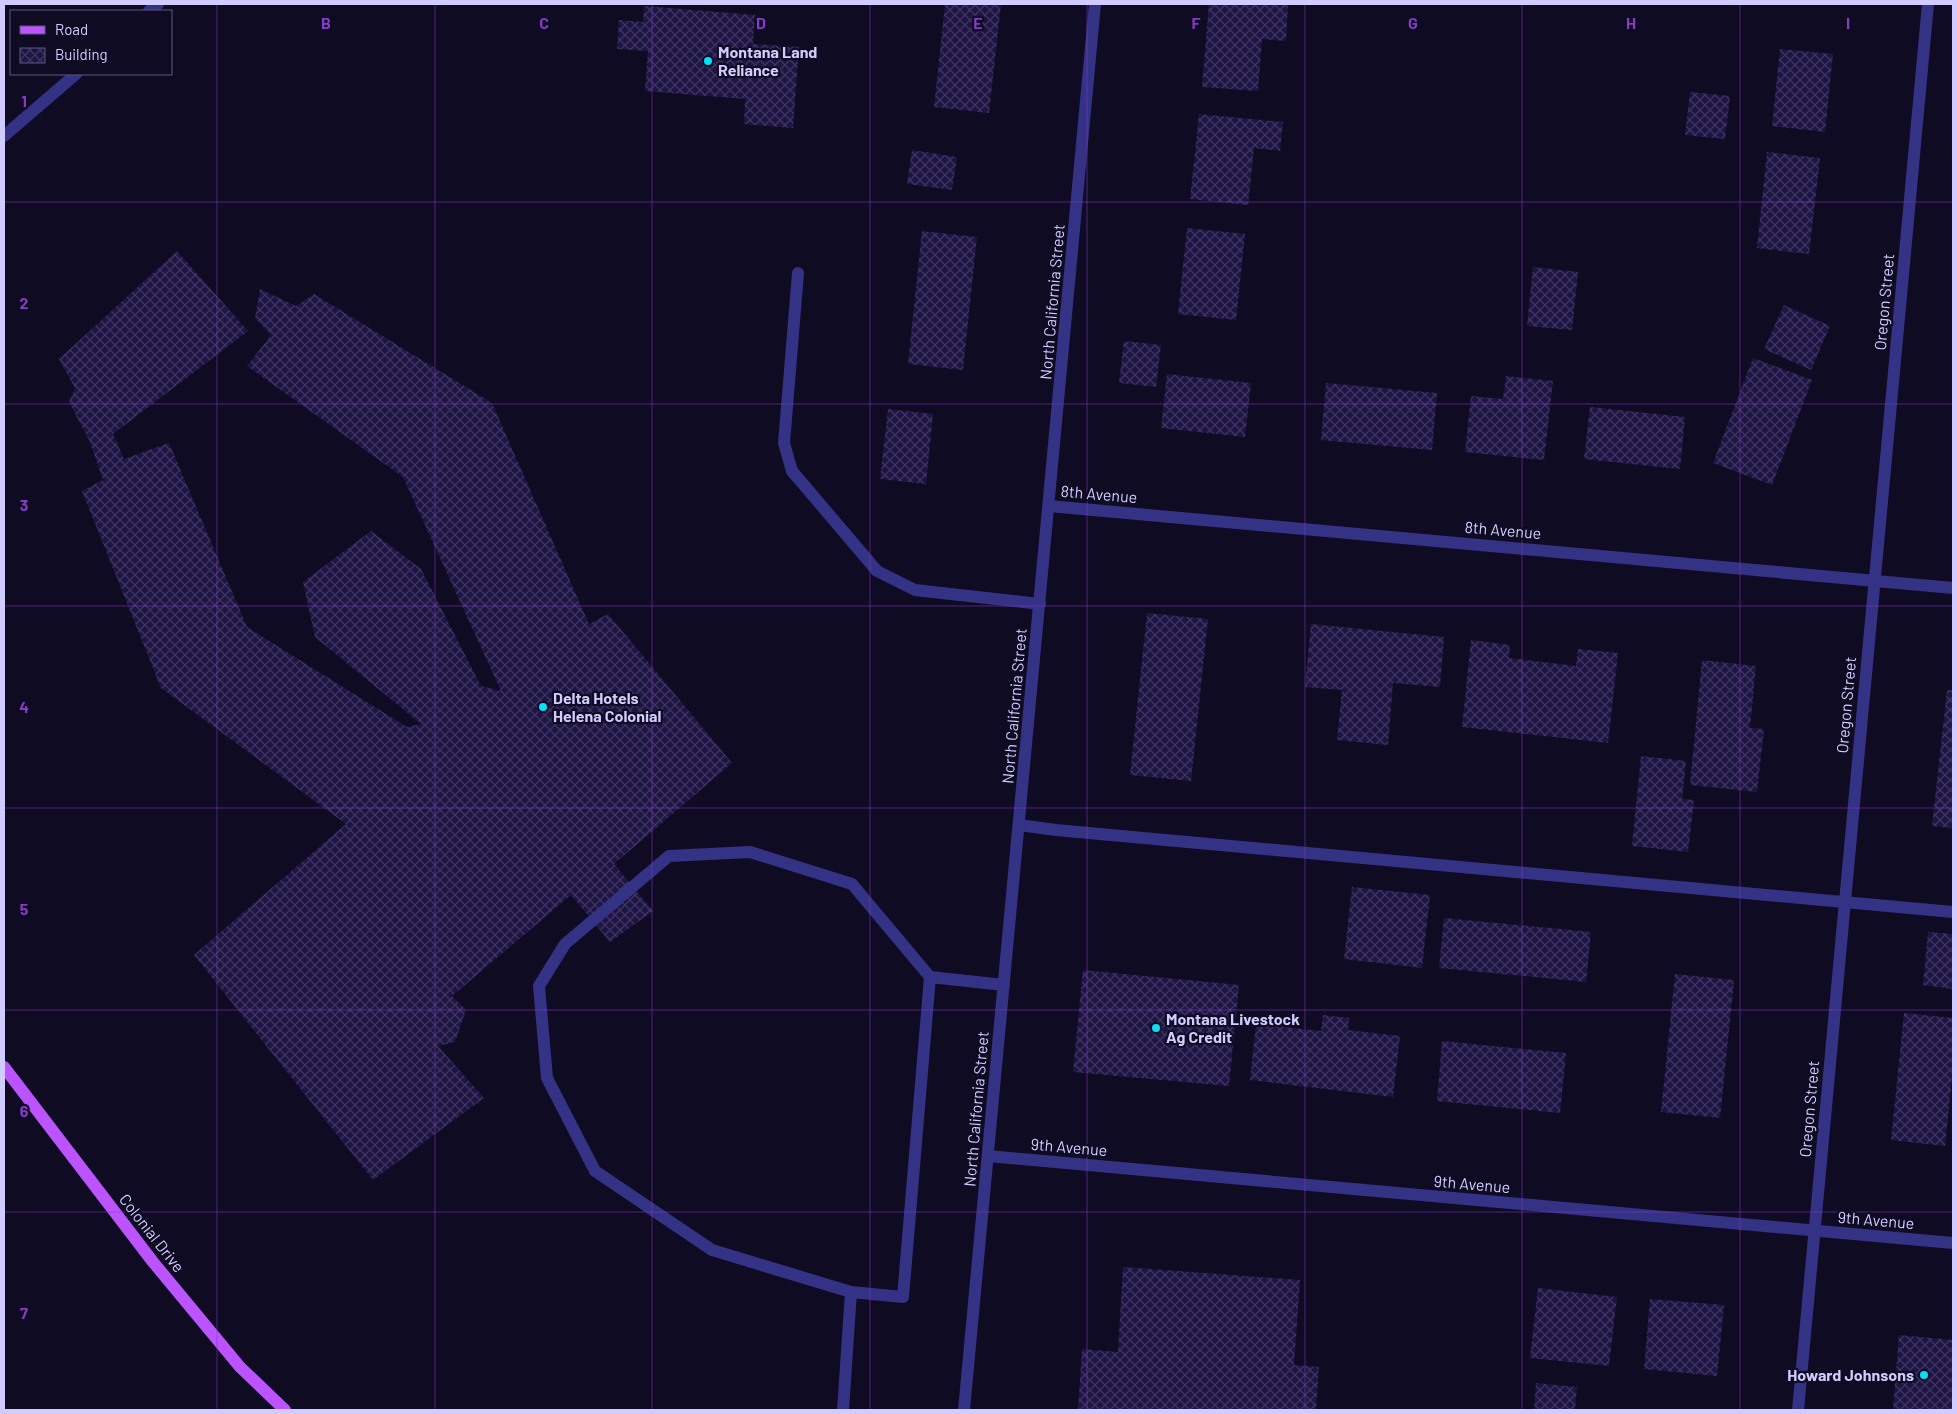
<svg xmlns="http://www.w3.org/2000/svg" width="1957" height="1414" font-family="Barlow,sans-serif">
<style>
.building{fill:url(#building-cross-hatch)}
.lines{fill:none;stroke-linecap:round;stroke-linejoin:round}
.minor{stroke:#333285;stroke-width:12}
.major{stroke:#bb53ff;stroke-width:12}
.grid{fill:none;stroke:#843cc5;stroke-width:1;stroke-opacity:0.55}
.poi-dot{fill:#00e3f7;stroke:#0f0b22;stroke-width:2}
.labels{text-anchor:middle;stroke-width:4.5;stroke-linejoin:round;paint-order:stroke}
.poi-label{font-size:16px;font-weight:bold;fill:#d1ccff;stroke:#0f0b22;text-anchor:start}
.street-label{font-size:16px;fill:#d1ccff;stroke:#0f0b22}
.grid-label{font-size:16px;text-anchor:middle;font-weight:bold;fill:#843cc5;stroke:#0f0b22;stroke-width:4.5;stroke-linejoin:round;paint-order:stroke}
</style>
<defs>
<pattern id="building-cross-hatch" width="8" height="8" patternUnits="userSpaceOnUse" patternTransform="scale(1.25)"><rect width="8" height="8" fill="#1e1545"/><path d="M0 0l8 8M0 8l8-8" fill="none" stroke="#3e3661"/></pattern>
</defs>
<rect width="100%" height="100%" fill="#0f0b22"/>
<!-- building -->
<g class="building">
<path d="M945,4H1001L989,113L934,107Z"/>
<path d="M1209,4L1288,5L1286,41L1262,39L1258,91L1202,87Z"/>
<path d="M644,6L755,15L753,44L799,47L793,128L744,124L745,99L645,91L648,51L617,49L619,20L643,22Z"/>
<path d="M1780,49L1833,54L1825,132L1772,126Z"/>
<path d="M1690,92L1730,96L1725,139L1685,135Z"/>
<path d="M1199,114L1283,122L1280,151L1254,148L1248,205L1190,199Z"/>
<path d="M912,150L957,157L952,190L907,184Z"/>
<path d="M1767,152L1820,158L1809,254L1757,248Z"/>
<path d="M1187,228L1245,234L1236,320L1178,314Z"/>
<path d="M922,231L977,237L963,370L908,364Z"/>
<path d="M177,251L248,331L113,434L124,459L169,443L247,627L407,727L421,724L315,637L303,582L371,531L421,569L481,686L501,691L403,477L247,366L271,335L255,318L260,289L296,306L314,294L492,403L589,624L608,614L732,763L614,864L653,911L610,942L571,895L452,996L466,1010L455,1042L438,1046L484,1098L373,1180L194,955L346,824L161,688L82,491L103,480L90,442L69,402L75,388L59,359Z"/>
<path d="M1533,267L1578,272L1572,330L1527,326Z"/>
<path d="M1784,305L1830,326L1811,370L1764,349Z"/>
<path d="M1124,341L1161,345L1156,387L1119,383Z"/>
<path d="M1753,358L1812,380L1772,485L1713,463Z"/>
<path d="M1167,374L1251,383L1245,437L1161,428Z"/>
<path d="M1506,376L1553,381L1544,460L1465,452L1471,396L1503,399Z"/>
<path d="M1326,383L1437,393L1432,450L1321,440Z"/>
<path d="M1590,407L1685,417L1680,469L1584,459Z"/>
<path d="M888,409L933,414L926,484L880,479Z"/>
<path d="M1147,613L1208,619L1191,781L1130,775Z"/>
<path d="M1311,624L1444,637L1440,687L1393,683L1388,745L1337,740L1342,690L1305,687Z"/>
<path d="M1471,640L1510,645L1509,658L1576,666L1578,649L1618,653L1608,743L1462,727Z"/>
<path d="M1702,660L1756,666L1750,728L1764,729L1757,792L1690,785Z"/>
<path d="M1947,690H1953V828L1932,826Z"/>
<path d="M1641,756L1686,761L1682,799L1694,800L1688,852L1632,846Z"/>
<path d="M1352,887L1430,895L1422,968L1344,959Z"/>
<path d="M1444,918L1591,932L1586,982L1439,968Z"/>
<path d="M1928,932L1953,934V989L1923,985Z"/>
<path d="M1083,970L1239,985L1229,1086L1073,1072Z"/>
<path d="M1675,974L1734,980L1720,1118L1661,1112Z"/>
<path d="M1904,1013L1953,1018V1066L1945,1146L1891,1140Z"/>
<path d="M1323,1015L1349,1018L1348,1030L1400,1036L1393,1097L1250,1080L1256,1024L1321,1031Z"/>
<path d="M1442,1041L1566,1053L1560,1113L1437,1101Z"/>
<path d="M1123,1267L1300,1280L1294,1365L1319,1367L1316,1410H1078L1082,1349L1118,1352Z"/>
<path d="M1538,1288L1617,1297L1609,1366L1530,1358Z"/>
<path d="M1650,1299L1724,1305L1717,1376L1644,1369Z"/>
<path d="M1899,1335L1953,1340V1410H1893Z"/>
<path d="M1536,1383L1577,1387L1575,1410H1534Z"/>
</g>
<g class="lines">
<!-- minor -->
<g class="minor">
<path d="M149,11L158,4"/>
<path d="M4,136L76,74"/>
<path d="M798,273L784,443L792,471L877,571L915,590L1040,604"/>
<path d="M1049,506L1953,588"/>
<path d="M1019,825L1056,830L1953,912"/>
<path d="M988,1156L1953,1243"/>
<path d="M851,1292L903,1297L930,977"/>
<path d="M843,1410L851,1292L712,1250L595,1171L547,1078L539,986L565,944L669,856L750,852L852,884L930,977L1004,985"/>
<path d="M964,1410L1095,4"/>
<path d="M1798,1410L1928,4"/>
</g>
<!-- major -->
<path class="major" d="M4,1067L153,1262L240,1367L285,1410"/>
</g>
<!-- grid -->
<path class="grid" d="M217,4V1410M435,4V1410M652,4V1410M870,4V1410M1087,4V1410M1305,4V1410M1522,4V1410M1740,4V1410M4,202H1953M4,404H1953M4,606H1953M4,808H1953M4,1010H1953M4,1212H1953"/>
<!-- markers -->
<g class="poi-dot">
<circle cx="708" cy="61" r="5"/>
<circle cx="543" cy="707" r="5"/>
<circle cx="1156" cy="1028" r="5"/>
<circle cx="1924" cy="1375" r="5"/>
</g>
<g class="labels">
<!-- poi labels -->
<g class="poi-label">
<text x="718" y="58">Montana Land<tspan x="718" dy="18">Reliance</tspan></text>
<text x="553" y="704">Delta Hotels<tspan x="553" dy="18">Helena Colonial</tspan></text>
<text x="1166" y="1025">Montana Livestock<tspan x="1166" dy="18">Ag Credit</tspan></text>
<text x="1914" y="1381" text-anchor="end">Howard Johnsons</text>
</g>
<!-- street labels -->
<g class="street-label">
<text transform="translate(1052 302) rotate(-85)" y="6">North California Street</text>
<text transform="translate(1884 302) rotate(-85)" y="6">Oregon Street</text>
<text transform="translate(1099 494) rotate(5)" y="6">8th Avenue</text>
<text transform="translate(1503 530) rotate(5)" y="6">8th Avenue</text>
<text transform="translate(1846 705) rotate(-85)" y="6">Oregon Street</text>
<text transform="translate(1014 706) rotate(-85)" y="6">North California Street</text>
<text transform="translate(976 1109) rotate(-85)" y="6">North California Street</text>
<text transform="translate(1809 1109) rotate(-85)" y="6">Oregon Street</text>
<text transform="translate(1069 1147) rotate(5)" y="6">9th Avenue</text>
<text transform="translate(1472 1184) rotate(5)" y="6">9th Avenue</text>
<text transform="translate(1876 1220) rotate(5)" y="6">9th Avenue</text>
<text transform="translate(152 1233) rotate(52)" y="6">Colonial Drive</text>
</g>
</g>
<g class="grid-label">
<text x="326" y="29">B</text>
<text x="544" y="29">C</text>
<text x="761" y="29">D</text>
<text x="978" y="29">E</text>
<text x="1196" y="29">F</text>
<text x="1413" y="29">G</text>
<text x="1631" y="29">H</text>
<text x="1848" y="29">I</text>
<text x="24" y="107">1</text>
<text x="24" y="309">2</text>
<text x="24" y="511">3</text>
<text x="24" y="713">4</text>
<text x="24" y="915">5</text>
<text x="24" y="1117">6</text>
<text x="24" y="1319">7</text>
</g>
<!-- border -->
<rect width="1957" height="1414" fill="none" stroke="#d1ccff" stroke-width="10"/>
<!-- legend -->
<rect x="10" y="10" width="162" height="65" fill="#0f0b22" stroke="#5d587a"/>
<rect x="20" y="26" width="25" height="8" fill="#bb53ff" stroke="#5d587a"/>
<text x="55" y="35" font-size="15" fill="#d1ccff">Road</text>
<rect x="20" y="48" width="25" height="15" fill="url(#building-cross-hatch)" stroke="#5d587a"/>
<text x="55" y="60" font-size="15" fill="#d1ccff">Building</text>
</svg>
